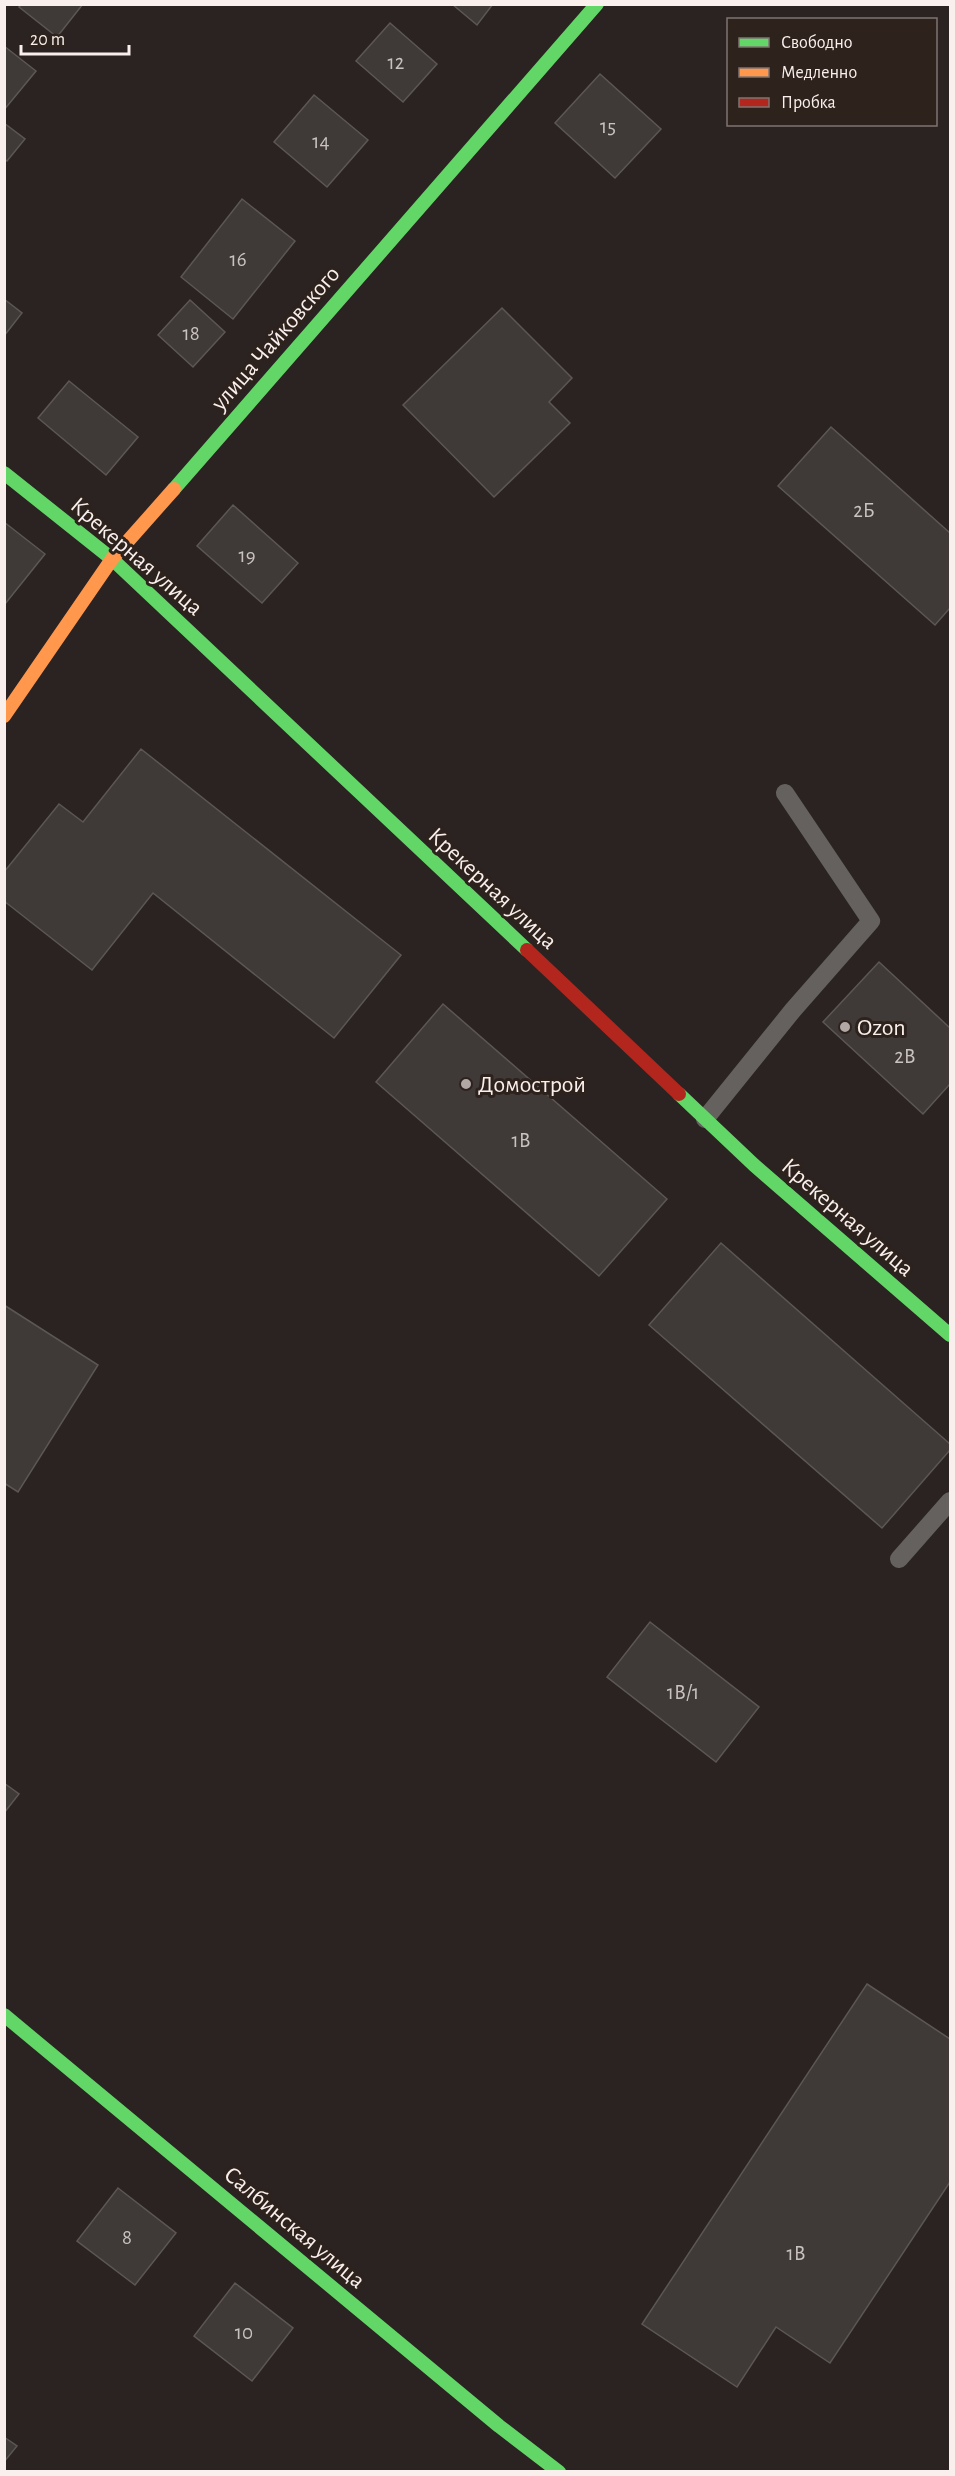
<svg xmlns="http://www.w3.org/2000/svg" width="955" height="2476" font-family="'Alegreya Sans',sans-serif">
<style>
.building{fill:#3f3938;stroke:#5c5655;stroke-width:1.5}
.lines{fill:none;stroke-linecap:round;stroke-linejoin:round}
.lane{stroke:#64615f;stroke-width:18}
.fast{stroke:#63d668;stroke-width:14}
.slow{stroke:#ff974d;stroke-width:14}
.jam{stroke:#b3261e;stroke-width:14}
.poi-dot{fill:#b1a8a6;stroke:#2e221d;stroke-width:2}
.labels{text-anchor:middle;stroke-width:6;stroke-linejoin:round;paint-order:stroke}
.number-label{font-size:21px;fill:#cac2c0}
.street-label{font-size:24px;fill:#f9f0ed;stroke:#2e221d}
.poi-label{font-size:24px;fill:#f9f0ed;stroke:#2e221d;text-anchor:start}
</style>
<rect width="100%" height="100%" fill="#2a2321"/>
<!-- building -->
<g class="building">
<path d="M22,4H83L57,37L19,7Z"/>
<path d="M452,4H493L477,25Z"/>
<path d="M390,23L437,64L403,102L356,61Z"/>
<path d="M4,46L36,71L4,110Z"/>
<path d="M600,74L661,129L615,178L555,123Z"/>
<path d="M314,95L368,140L327,187L274,142Z"/>
<path d="M4,123L25,139L7,161L4,159Z"/>
<path d="M242,199L295,241L233,319L181,277Z"/>
<path d="M4,299L22,313L4,336Z"/>
<path d="M190,300L225,332L193,367L158,335Z"/>
<path d="M502,308L572,378L549,402L570,423L494,497L403,405Z"/>
<path d="M69,381L138,437L106,475L38,418Z"/>
<path d="M831,427L950,533V608L935,625L778,486Z"/>
<path d="M233,505L298,563L262,603L197,546Z"/>
<path d="M4,522L45,554L5,604H4Z"/>
<path d="M141,749L401,955L334,1038L153,893L92,970L4,901V872L59,804L83,822Z"/>
<path d="M879,962L950,1028V1084L923,1114L823,1022Z"/>
<path d="M443,1004L667,1199L599,1276L376,1082Z"/>
<path d="M721,1243L950,1444V1450L882,1528L649,1325Z"/>
<path d="M4,1305L98,1365L18,1492L4,1483Z"/>
<path d="M650,1622L759,1707L716,1762L607,1677Z"/>
<path d="M4,1783L19,1794L4,1813Z"/>
<path d="M867,1984L950,2039V2182L830,2363L776,2327L737,2387L642,2324Z"/>
<path d="M118,2188L176,2233L135,2285L77,2241Z"/>
<path d="M235,2283L293,2328L252,2381L194,2336Z"/>
<path d="M4,2437L17,2446L4,2462Z"/>
</g>
<g class="lines">
<!-- lane -->
<g class="lane">
<path d="M705,1119L793,1010L871,921L785,793"/>
<path d="M899,1559L950,1501"/>
</g>
<!-- fast -->
<g class="fast">
<path d="M4,473L112,559L527,950"/>
<path d="M174,489L597,4"/>
<path d="M679,1094L754,1165L950,1335"/>
<path d="M4,2015L499,2426L559,2472"/>
</g>
<!-- slow -->
<path class="slow" d="M4,716L112,559L174,489"/>
<!-- jam -->
<path class="jam" d="M527,950L679,1094"/>
</g>
<!-- markers -->
<g class="poi-dot">
<circle cx="845" cy="1027" r="6"/>
<circle cx="466" cy="1084" r="6"/>
</g>
<g class="labels">
<!-- number labels -->
<g class="number-label">
<text x="396" y="69">12</text>
<text x="608" y="133">15</text>
<text x="321" y="148">14</text>
<text x="238" y="266">16</text>
<text x="191" y="340">18</text>
<text x="864" y="517">2Б</text>
<text x="247" y="562">19</text>
<text x="905" y="1063">2В</text>
<text x="521" y="1147">1В</text>
<text x="683" y="1699">1В/1</text>
<text x="127" y="2244">8</text>
<text x="796" y="2260">1В</text>
<text x="244" y="2339">10</text>
</g>
<!-- street labels -->
<g class="street-label">
<text transform="translate(275 338) rotate(-49)" y="8">улица Чайковского</text>
<text transform="translate(137 556) rotate(41)" y="8">Крекерная улица</text>
<text transform="translate(493 888) rotate(43)" y="8">Крекерная улица</text>
<text transform="translate(848 1217) rotate(41)" y="8">Крекерная улица</text>
<text transform="translate(295 2227) rotate(40)" y="8">Салбинская улица</text>
</g>
<!-- poi labels -->
<g class="poi-label">
<text x="857" y="1035">Ozon</text>
<text x="478" y="1092">Домострой</text>
</g>
</g>
<!-- border -->
<rect width="955" height="2476" fill="none" stroke="#f9f0ed" stroke-width="12"/>
<!-- legend -->
<rect x="727" y="18" width="210" height="108" fill="#2e221d" stroke="#7f7470" stroke-width="1.5"/>
<rect x="739" y="38" width="30" height="9" fill="#63d668" stroke="#7f7470" stroke-width="1.5"/>
<text x="781" y="48" font-size="18" fill="#f9f0ed">Свободно</text>
<rect x="739" y="68" width="30" height="9" fill="#ff974d" stroke="#7f7470" stroke-width="1.5"/>
<text x="781" y="78" font-size="18" fill="#f9f0ed">Медленно</text>
<rect x="739" y="98" width="30" height="9" fill="#b3261e" stroke="#7f7470" stroke-width="1.5"/>
<text x="781" y="108" font-size="18" fill="#f9f0ed">Пробка</text>
<!-- scale -->
<path d="M21 45v9h108v-9" fill="none" stroke="#f9f0ed" stroke-width="3"/>
<text x="30" y="45" font-size="18" fill="#f9f0ed" stroke="#2e221d" stroke-width="4.5" paint-order="stroke">20 m</text>
</svg>
